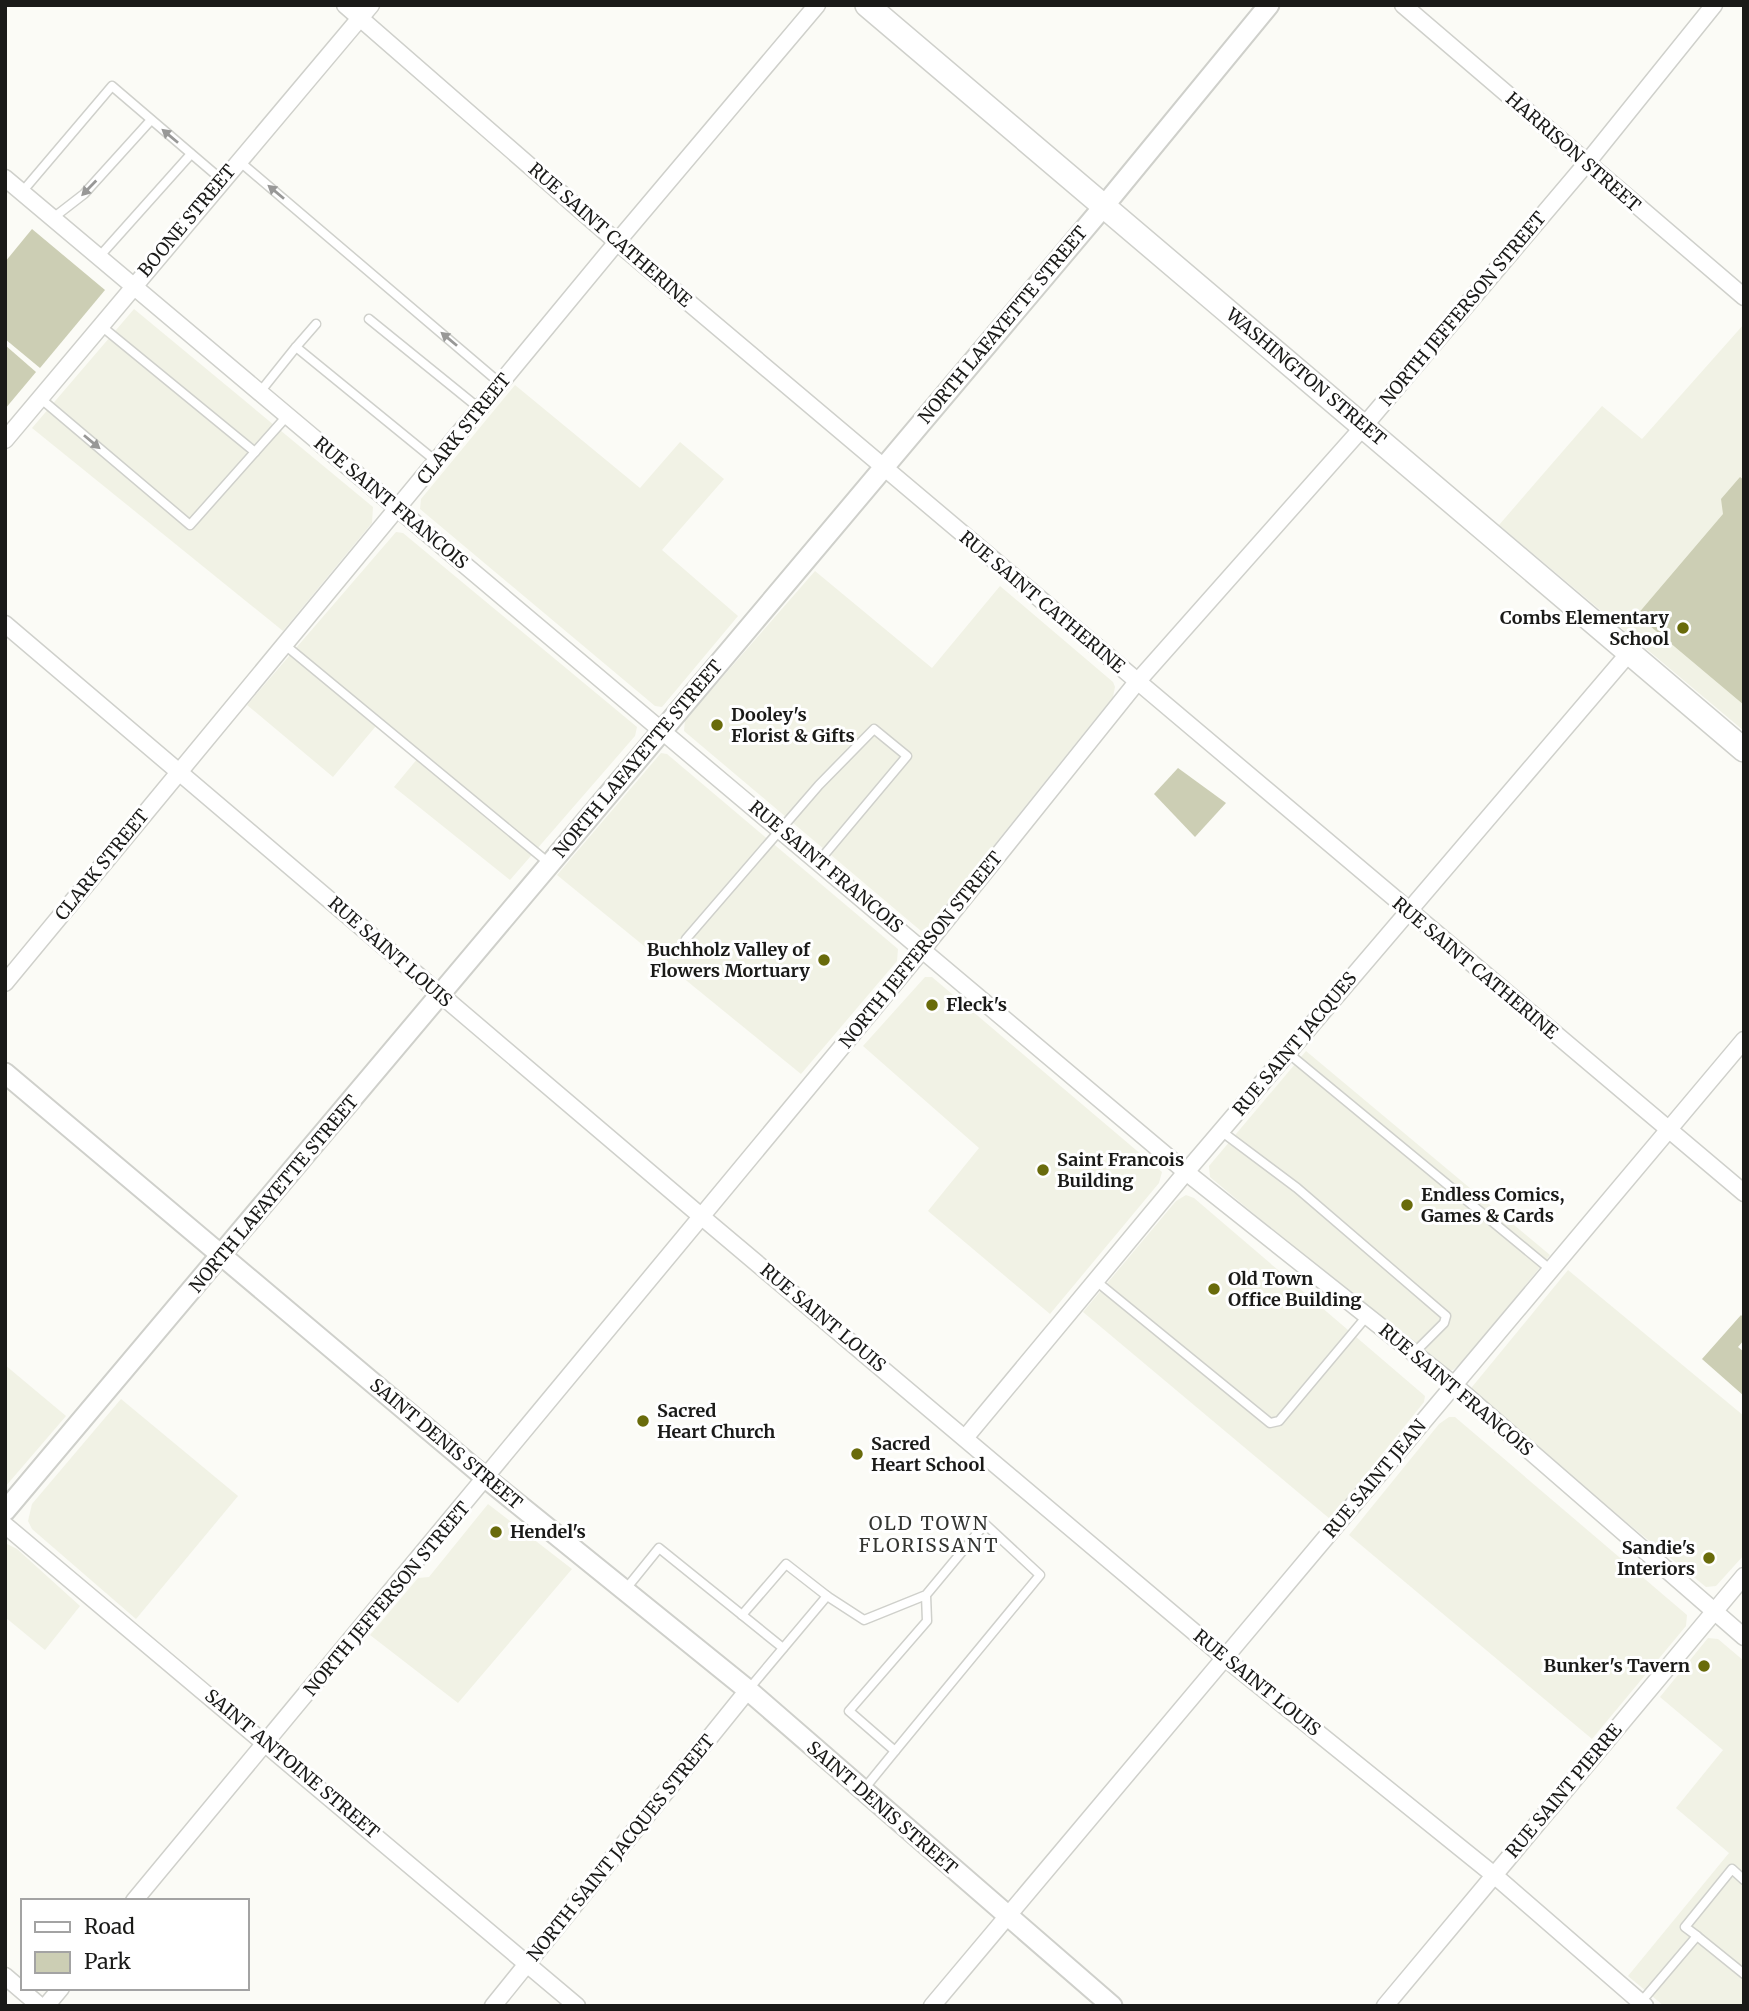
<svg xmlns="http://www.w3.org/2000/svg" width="1749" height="2011" font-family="Merriweather,serif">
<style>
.built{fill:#f1f2e5}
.green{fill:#ccceb4}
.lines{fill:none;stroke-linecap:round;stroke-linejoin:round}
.service-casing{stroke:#cfd0cb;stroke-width:11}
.minor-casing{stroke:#cfd0cb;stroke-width:19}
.tertiary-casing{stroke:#cfd0cb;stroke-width:23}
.secondary-casing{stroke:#cfd0cb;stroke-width:26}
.service{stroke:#fff;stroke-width:8}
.minor{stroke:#fff;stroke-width:16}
.tertiary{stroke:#fff;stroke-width:19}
.secondary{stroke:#fff;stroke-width:23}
.oneway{fill:#989897}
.poi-dot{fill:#696b0b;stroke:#fff;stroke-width:2.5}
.labels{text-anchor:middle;stroke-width:6;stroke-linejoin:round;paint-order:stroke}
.street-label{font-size:18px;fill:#1a1a18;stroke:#fff}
.poi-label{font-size:18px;font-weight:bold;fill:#1a1a18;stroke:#fff;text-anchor:start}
.neighbourhood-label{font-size:19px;letter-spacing:2px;fill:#343531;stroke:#fff}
</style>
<rect width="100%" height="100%" fill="#fbfbf6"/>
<!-- built -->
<g class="built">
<path d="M134,309L373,507L372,523L283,631L32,428Z"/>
<path d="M1744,324V731L1499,525L1602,406L1642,439Z"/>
<path d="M515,385L640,488L680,442L724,479L662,550L738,616L662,707L655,706L420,509L421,499Z"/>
<path d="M396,532L403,533L637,727L635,736L510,880L394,787L418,758L376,726L333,777L247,705Z"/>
<path d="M815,571L932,668L1000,586L1113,682L1115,687L1113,697L929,926L921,931L684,731L685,720Z"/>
<path d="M661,753L667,754L898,949L897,961L801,1074L557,875Z"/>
<path d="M925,977H932L1162,1172L1159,1183L1050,1314L928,1211L979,1148L863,1046Z"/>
<path d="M1306,1051L1550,1255L1464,1361L1453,1370H1440L1210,1177L1209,1166Z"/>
<path d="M1186,1195L1194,1198L1425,1396L1424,1402L1330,1519L1083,1312L1176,1201Z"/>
<path d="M1568,1270L1744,1416V1555L1716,1586L1706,1587L1476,1400L1472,1392V1387Z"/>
<path d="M5,1365L66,1416L5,1487Z"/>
<path d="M121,1399L238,1496L136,1619L32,1529L28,1521L32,1504Z"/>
<path d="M1449,1417H1455L1687,1615L1686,1626L1592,1739L1349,1535L1439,1424Z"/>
<path d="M488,1504L572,1569L458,1703L370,1635L418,1578L429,1577Z"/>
<path d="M7,1544L17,1549L80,1606L45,1650L5,1617Z"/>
<path d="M1708,1638L1718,1639L1744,1661V2006H1664L1628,1976L1729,1853L1676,1808L1723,1750L1660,1697Z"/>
</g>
<!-- green -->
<g class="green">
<path d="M32,229L105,290L40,368L5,339V262Z"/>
<path d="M5,345L36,372L5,409Z"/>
<path d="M1740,477L1744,480V705L1637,615L1723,514L1721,499Z"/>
<path d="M1178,768L1226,803L1195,837L1154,794Z"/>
<path d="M1741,1315L1744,1318V1340L1738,1347L1744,1352V1396L1702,1359Z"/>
</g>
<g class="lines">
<!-- service casing -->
<g class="service-casing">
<g id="service">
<path d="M239,161L501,384"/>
<path d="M22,192L112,86L222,180"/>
<path d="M53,218L84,194L151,120"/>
<path d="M99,257L191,154"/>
<path d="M369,319L480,409"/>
<path d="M100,325L255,452"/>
<path d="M296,347L316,324"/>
<path d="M260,392L296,347L437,462"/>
<path d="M40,398L190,525L287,416"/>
<path d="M285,645L550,864"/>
<path d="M686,939L819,785L874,729L907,756L819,861"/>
<path d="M1288,1053L1551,1270"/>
<path d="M1221,1131L1297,1188L1446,1316L1444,1323L1414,1353"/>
<path d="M1096,1281L1270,1423L1279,1421L1367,1316"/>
<path d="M625,1590L659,1548L783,1648"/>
<path d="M742,1615L786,1564L827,1596"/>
<path d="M748,1690L827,1596L864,1620L926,1595L985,1524L1040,1575L895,1751L849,1711L927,1621L926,1595"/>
<path d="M864,1789L895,1751"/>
<path d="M1697,1936L1685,1927L1732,1869L1744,1880"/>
<path d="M1641,2002L1697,1936L1744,1974"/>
</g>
</g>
<!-- minor casing -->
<g class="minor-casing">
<g id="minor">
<path d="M345,5L617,242L1744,1193"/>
<path d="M1403,5L1744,297"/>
<path d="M5,178L1186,1172L1454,1385L1744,1637"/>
<path d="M5,440L371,5"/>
<path d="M5,624L702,1217L1225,1658L1494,1875L1645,2006"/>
<path d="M5,983L617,242L817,5"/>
<path d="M965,1438L1186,1172L1629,653"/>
<path d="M5,1525L577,2006"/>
<path d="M134,1901L923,949L1137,682L1364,426L1586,164L1714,5"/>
<path d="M5,1976L40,2006"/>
<path d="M46,2006L61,1988"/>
<path d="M493,2006L748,1690"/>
<path d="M932,2006L1744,1040"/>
<path d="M1385,2006L1744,1576"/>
</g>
</g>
<!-- tertiary casing -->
<g class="tertiary-casing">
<g id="tertiary">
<path d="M5,1073L487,1479L748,1690L1112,2006"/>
<path d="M5,1511L1104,206L1269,5"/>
</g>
</g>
<!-- secondary casing -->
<g class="secondary-casing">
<path id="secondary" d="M867,5L1744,750"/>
</g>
<!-- service -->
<use href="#service" class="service"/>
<!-- minor -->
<use href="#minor" class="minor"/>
<!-- tertiary -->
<use href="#tertiary" class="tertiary"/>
<!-- secondary -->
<use href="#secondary" class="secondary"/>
</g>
<!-- one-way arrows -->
<defs><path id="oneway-solid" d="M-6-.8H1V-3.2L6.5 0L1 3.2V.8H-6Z" transform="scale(1.75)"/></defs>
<g class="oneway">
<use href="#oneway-solid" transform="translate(170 136) rotate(-140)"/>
<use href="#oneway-solid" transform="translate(89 188) rotate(134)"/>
<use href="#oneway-solid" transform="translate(276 192) rotate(-140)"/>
<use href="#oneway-solid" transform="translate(449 339) rotate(-140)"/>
<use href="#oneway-solid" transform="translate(92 442) rotate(40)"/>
</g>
<!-- markers -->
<g class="poi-dot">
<circle cx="1683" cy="628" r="7"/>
<circle cx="717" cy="725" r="7"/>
<circle cx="824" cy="960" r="7"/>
<circle cx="932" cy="1005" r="7"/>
<circle cx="1043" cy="1170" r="7"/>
<circle cx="1407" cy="1205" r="7"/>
<circle cx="1214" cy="1289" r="7"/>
<circle cx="643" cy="1421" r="7"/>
<circle cx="857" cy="1454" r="7"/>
<circle cx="496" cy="1532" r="7"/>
<circle cx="1709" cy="1558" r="7"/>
<circle cx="1704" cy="1666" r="7"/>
</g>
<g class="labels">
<!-- street labels -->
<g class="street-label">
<text transform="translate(1573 152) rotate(41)" y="6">HARRISON STREET</text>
<text transform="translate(187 221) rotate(-50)" y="6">BOONE STREET</text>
<text transform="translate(610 235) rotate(41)" y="6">RUE SAINT CATHERINE</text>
<text transform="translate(1463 309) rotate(-50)" y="6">NORTH JEFFERSON STREET</text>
<text transform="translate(1003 325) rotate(-50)" y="6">NORTH LAFAYETTE STREET</text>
<text transform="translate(1306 377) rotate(40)" y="6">WASHINGTON STREET</text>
<text transform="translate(464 429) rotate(-51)" y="6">CLARK STREET</text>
<text transform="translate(391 503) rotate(40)" y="6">RUE SAINT FRANCOIS</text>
<text transform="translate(1042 602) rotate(40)" y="6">RUE SAINT CATHERINE</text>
<text transform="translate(638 759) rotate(-50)" y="6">NORTH LAFAYETTE STREET</text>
<text transform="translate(102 865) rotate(-51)" y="6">CLARK STREET</text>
<text transform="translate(826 867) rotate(40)" y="6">RUE SAINT FRANCOIS</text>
<text transform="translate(921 950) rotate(-51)" y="6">NORTH JEFFERSON STREET</text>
<text transform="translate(390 952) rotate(41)" y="6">RUE SAINT LOUIS</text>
<text transform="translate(1475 968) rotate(40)" y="6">RUE SAINT CATHERINE</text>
<text transform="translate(1295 1044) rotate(-50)" y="6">RUE SAINT JACQUES</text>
<text transform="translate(274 1194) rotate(-50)" y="6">NORTH LAFAYETTE STREET</text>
<text transform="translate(823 1318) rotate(40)" y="6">RUE SAINT LOUIS</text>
<text transform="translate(1456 1390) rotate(40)" y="6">RUE SAINT FRANCOIS</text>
<text transform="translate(446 1444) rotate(40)" y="6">SAINT DENIS STREET</text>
<text transform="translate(1375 1479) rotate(-50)" y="6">RUE SAINT JEAN</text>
<text transform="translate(387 1599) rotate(-50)" y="6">NORTH JEFFERSON STREET</text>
<text transform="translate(1257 1683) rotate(39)" y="6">RUE SAINT LOUIS</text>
<text transform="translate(292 1764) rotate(40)" y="6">SAINT ANTOINE STREET</text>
<text transform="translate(1564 1791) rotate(-50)" y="6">RUE SAINT PIERRE</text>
<text transform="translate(882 1808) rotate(41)" y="6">SAINT DENIS STREET</text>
<text transform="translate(621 1848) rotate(-51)" y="6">NORTH SAINT JACQUES STREET</text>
</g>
<!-- poi labels -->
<g class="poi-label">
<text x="1669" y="624" text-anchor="end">Combs Elementary<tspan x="1669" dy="21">School</tspan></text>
<text x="731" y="721">Dooley's<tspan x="731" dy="21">Florist &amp; Gifts</tspan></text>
<text x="810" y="956" text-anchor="end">Buchholz Valley of<tspan x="810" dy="21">Flowers Mortuary</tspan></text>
<text x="946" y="1011">Fleck's</text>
<text x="1057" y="1166">Saint Francois<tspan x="1057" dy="21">Building</tspan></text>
<text x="1421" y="1201">Endless Comics,<tspan x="1421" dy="21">Games &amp; Cards</tspan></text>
<text x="1228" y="1285">Old Town<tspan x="1228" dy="21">Office Building</tspan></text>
<text x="657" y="1417">Sacred<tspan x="657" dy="21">Heart Church</tspan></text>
<text x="871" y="1450">Sacred<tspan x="871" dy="21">Heart School</tspan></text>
<text x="510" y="1538">Hendel's</text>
<text x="1695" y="1554" text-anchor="end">Sandie's<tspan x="1695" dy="21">Interiors</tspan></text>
<text x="1690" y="1672" text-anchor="end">Bunker's Tavern</text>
</g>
<!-- neighbourhood labels -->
<g class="neighbourhood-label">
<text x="929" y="1530">OLD TOWN<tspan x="929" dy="22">FLORISSANT</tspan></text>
</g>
</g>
<!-- border -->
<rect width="1749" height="2011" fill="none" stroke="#1a1a18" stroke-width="14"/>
<!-- legend -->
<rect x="21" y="1899" width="228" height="91" fill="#ffffff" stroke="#a3a3a3" stroke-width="2"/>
<rect x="35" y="1922" width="35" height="10" fill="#ffffff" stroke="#a3a3a3" stroke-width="2"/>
<text x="84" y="1934" font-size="21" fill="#1a1a18">Road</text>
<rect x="35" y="1952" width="35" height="21" fill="#ccceb4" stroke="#a3a3a3" stroke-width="2"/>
<text x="84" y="1969" font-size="21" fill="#1a1a18">Park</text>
</svg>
